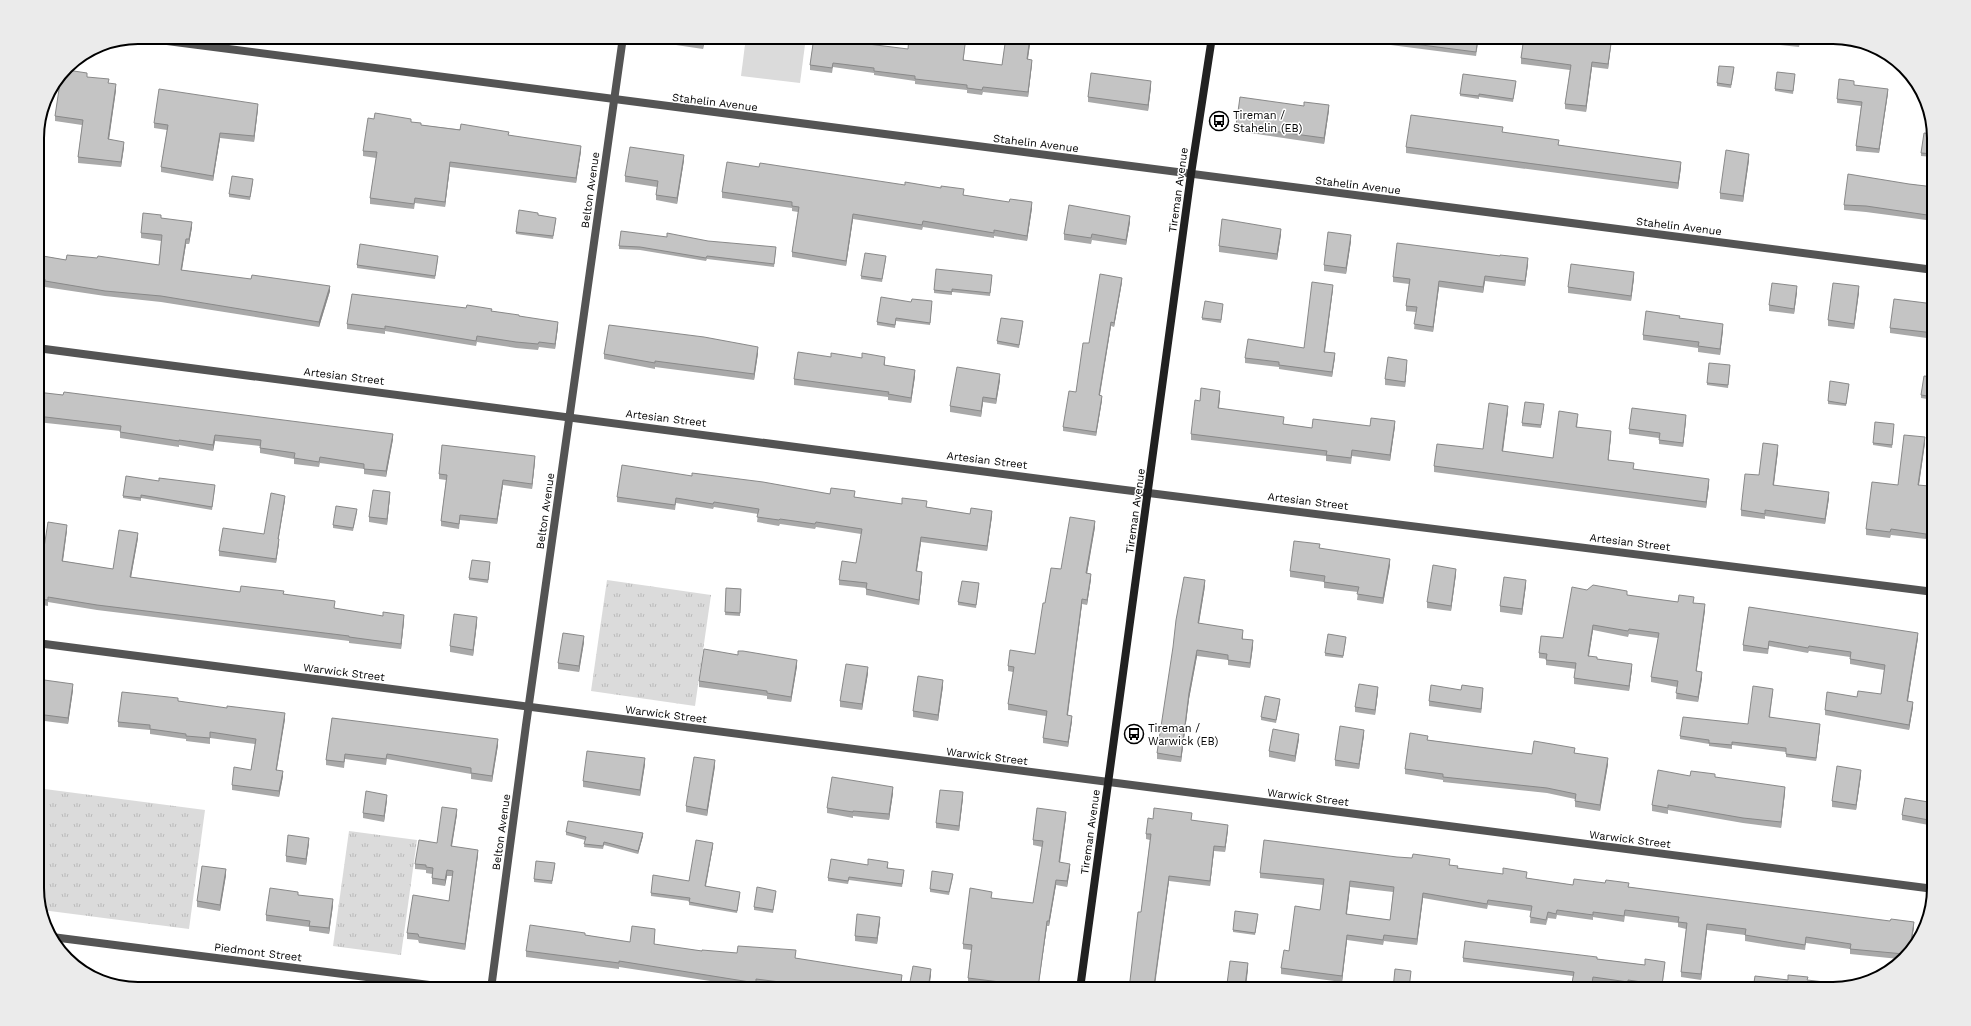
<svg xmlns="http://www.w3.org/2000/svg" width="1971" height="1026" font-family="'Work Sans',sans-serif">
<style>
.grass{fill:url(#grass-tufts)}
.garden{fill:#dbdbdb}
.lines{fill:none;stroke-linecap:round;stroke-linejoin:round}
.street{stroke:#545454;stroke-width:8}
.secondary{stroke:#212121;stroke-width:8}
.wall{fill:#a9a9a9;fill-rule:evenodd}
.shaded-wall{fill:#898989}
.building{fill:#c4c4c4;stroke:#898989;fill-rule:evenodd}
.labels{text-anchor:middle;stroke-width:3;stroke-linejoin:round;paint-order:stroke}
.street-label{font-size:11px;fill:#000;stroke:#fff}
.poi-label{font-size:11px;fill:#000;stroke:#fff;text-anchor:start}
.rim{fill:none;stroke:#000;stroke-width:2}
</style>
<defs>
<pattern id="grass-tufts" width="24" height="20" patternUnits="userSpaceOnUse"><rect width="24" height="20" fill="#dbdbdb"/><path d="M3 7l-1-3M5 7V3M7 7l1-3M15 17l-1-3M17 17v-4M19 17l1-3" fill="none" stroke="#bababa"/></pattern>
</defs>
<rect width="100%" height="100%" fill="#fff"/>
<!-- grass -->
<g class="grass">
<path d="M607,580L711,595L695,706L591,691Z"/>
<path d="M37,788L205,810L189,929L42,910L37,895Z"/>
<path d="M349,831L417,840L401,955L333,946Z"/>
</g>
<!-- garden -->
<path class="garden" d="M746,37H806L800,83L741,76Z"/>
<g class="lines">
<!-- street -->
<g class="street">
<path d="M136,37L1934,270"/>
<path d="M37,348L1117,489L1934,592"/>
<path d="M37,643L1934,889"/>
<path d="M52,937L461,989"/>
<path d="M491,989L526,725L623,37"/>
</g>
<!-- secondary -->
<path class="secondary" d="M1080,989L1191,174L1212,37"/>
</g>
<!-- wall -->
<g class="wall">
<path d="M649,37H705L703,49L649,41Z"/>
<path d="M814,37H869V44L963,60L1002,65L1006,37H1031L1028,59L1032,64L1028,97L983,92L982,95L967,93V90L915,84V81L874,75V73L833,67L832,73L810,70V65Z"/>
<path d="M1383,37H1479L1476,56L1383,44Z"/>
<path d="M1524,37H1612L1608,69L1592,67L1586,112L1565,109V104L1570,70L1521,64V58Z"/>
<path d="M1725,37H1833L1874,47L1858,44L1857,48L1836,44V42L1801,38L1799,47L1772,44Z"/>
<path d="M1734,70L1731,88L1717,86V83Z"/>
<path d="M66,77H87L109,84L116,90L109,140L124,147L121,167L78,163V157L82,125L55,121V116Z"/>
<path d="M1795,77L1793,94L1775,91V89Z"/>
<path d="M1516,84L1513,102L1479,97V99L1460,96V94Z"/>
<path d="M1854,85L1888,93L1879,153L1856,151V146L1861,106L1837,103V99Z"/>
<path d="M1151,87L1148,111L1088,102V97Z"/>
<path d="M258,109L254,142L220,138L213,181L161,172V167L167,130L154,128V123Z"/>
<path d="M1329,110L1324,144L1236,131V126Z"/>
<path d="M374,119L411,122L421,125L509,135L581,151L576,183L450,167L445,207L415,203L414,209L370,204V198L376,158L363,156V151Z"/>
<path d="M1503,132L1559,145L1681,167L1678,189L1406,153V147Z"/>
<path d="M1934,134V157L1921,156V153Z"/>
<path d="M684,160L677,204L656,200V195L657,187L625,182V176Z"/>
<path d="M1749,160L1743,202L1720,199V193Z"/>
<path d="M759,167L964,195L1032,208L1027,241L994,236V238L923,227L922,230L853,219L846,266L792,257V252L798,212L792,211V208L722,198V192Z"/>
<path d="M253,182L250,200L229,197V194Z"/>
<path d="M1909,184L1934,187V221L1866,212L1844,210V205Z"/>
<path d="M538,215L556,220L553,239L516,234V232Z"/>
<path d="M161,218L192,227L189,244H186L182,270L330,291L319,327L161,302L105,296L45,287V284L37,283V255L66,260L97,258L159,265L161,241L141,238V233Z"/>
<path d="M1130,222L1126,245L1092,240L1091,244L1064,240V234Z"/>
<path d="M1281,234L1277,260L1219,252V246Z"/>
<path d="M667,237L708,241L776,250L774,267L707,259L706,261L640,250L619,249V246Z"/>
<path d="M1351,241L1346,274L1324,271V265Z"/>
<path d="M438,259L435,279L357,268V265Z"/>
<path d="M886,259L882,282L861,279V276Z"/>
<path d="M1528,264L1525,286L1485,281L1483,293L1439,287L1433,332L1414,329L1416,312L1406,311V306L1409,284L1393,282V277Z"/>
<path d="M992,278L990,296L952,292V295L934,293V290Z"/>
<path d="M1634,278L1631,301L1568,293V287Z"/>
<path d="M1122,282L1114,327L1111,326L1100,395L1102,400L1096,436L1063,431V427L1076,392L1089,343Z"/>
<path d="M1333,289L1325,352L1335,357L1332,377L1279,369V367L1245,363V358L1304,348Z"/>
<path d="M1797,292L1794,314L1769,311V305Z"/>
<path d="M1859,292L1854,329L1828,326V320Z"/>
<path d="M911,302L932,304L930,325L896,321L895,328L877,325V322Z"/>
<path d="M1934,304V339L1890,333V328Z"/>
<path d="M1223,307L1221,323L1202,320V318Z"/>
<path d="M466,308L492,311L519,316L558,327L555,349L539,347L538,350L516,348L477,342L476,346L385,331V334L347,329V324Z"/>
<path d="M1680,318L1723,330L1720,355L1698,352V348L1643,340V335Z"/>
<path d="M1023,324L1019,348L997,344V341Z"/>
<path d="M758,353L754,380L655,367V369L604,359V354Z"/>
<path d="M831,357L885,362V366L915,376L911,403L888,400V397L794,385V379Z"/>
<path d="M1407,365L1405,387L1385,385V379Z"/>
<path d="M1730,368L1728,388L1707,385V383Z"/>
<path d="M1934,377V400L1921,398V395Z"/>
<path d="M1000,380L996,404L983,402L981,417L950,412V406Z"/>
<path d="M1849,386L1846,406L1828,404V401Z"/>
<path d="M37,392L393,439L386,477L364,474V469L320,463L319,467L294,464V459L260,453V446L215,441L213,451L179,445V447L120,438V431L37,422Z"/>
<path d="M1220,397L1219,408L1284,424L1312,428L1370,426H1395L1390,461L1352,456L1351,464L1326,461V456L1191,440V434L1200,401Z"/>
<path d="M1544,407L1541,428L1522,426V423Z"/>
<path d="M1508,411L1503,452L1553,458L1578,419L1577,427L1611,437L1608,460L1634,469L1709,485L1706,508L1434,472V466L1483,449Z"/>
<path d="M1686,420L1683,447L1659,444V438L1629,434V429Z"/>
<path d="M1894,427L1892,448L1873,445V443Z"/>
<path d="M1925,443L1919,485L1929,491L1934,492V544L1926,543V539L1891,535L1890,538L1866,535V529L1898,485Z"/>
<path d="M1778,451L1774,485L1829,498L1825,524L1765,516V519L1741,516V510L1759,475Z"/>
<path d="M535,461L532,489L503,485L497,524L460,520L459,529L441,526V521L446,480L439,479V474Z"/>
<path d="M692,476L855,497L902,504L927,507L970,514L992,516L987,551L921,542L917,571L922,578L919,605L866,595V588L839,585V580L856,563L861,534L816,527L815,529L780,524L779,526L757,522L758,514L714,507L713,509L676,503L675,510L617,502V497Z"/>
<path d="M215,488L212,510L141,498V501L123,498V496Z"/>
<path d="M390,497L387,525L369,522V517Z"/>
<path d="M285,500L278,539L279,543L276,563L219,556V551L264,534Z"/>
<path d="M357,512L353,531L333,528V525Z"/>
<path d="M1095,527L1087,574L1091,579L1087,605L1082,604L1068,715L1072,721L1068,747L1043,743V738L1046,716L1008,710V704L1013,672L1008,671V666L1035,654L1045,603L1061,569Z"/>
<path d="M67,530L63,561L113,569L138,538L131,577L240,592L284,594L335,608L404,621L401,649L349,643V641L97,610L48,602V606L37,604V566L41,567Z"/>
<path d="M1320,548L1390,565L1383,604L1357,600L1358,592L1324,588V582L1290,577V571Z"/>
<path d="M490,565L488,583L469,580V578Z"/>
<path d="M1456,574L1451,611L1427,608V602Z"/>
<path d="M1526,585L1522,615L1500,612V606Z"/>
<path d="M979,586L976,608L958,605V602Z"/>
<path d="M1205,586L1199,623L1243,635V639L1253,646L1250,668L1228,665V660L1197,656L1189,699L1181,762L1157,759V753Z"/>
<path d="M726,588L741,589L740,616L725,615Z"/>
<path d="M1587,590L1678,602L1694,603L1705,610L1696,671L1702,678L1698,702L1676,699L1677,687L1651,682V677L1658,638L1629,634L1628,637L1593,630L1589,656L1597,659L1632,669L1629,691L1574,684V678L1576,669L1546,665V659L1539,658V653L1563,638Z"/>
<path d="M1749,607L1918,638L1908,701L1913,707L1909,730L1825,715V710L1857,697L1881,694L1884,670L1850,664V657L1809,651L1808,653L1769,646L1768,654L1743,651V645Z"/>
<path d="M477,623L473,656L450,652V646Z"/>
<path d="M1346,640L1343,658L1325,656V653Z"/>
<path d="M584,642L579,672L558,669V663Z"/>
<path d="M797,666L791,702L767,699V696L699,687V681Z"/>
<path d="M868,673L862,710L840,707V701Z"/>
<path d="M37,679L73,690L68,724L37,720Z"/>
<path d="M943,686L938,721L913,717V711Z"/>
<path d="M1461,690L1483,692L1481,713L1429,706V701Z"/>
<path d="M1378,692L1375,715L1355,712V707Z"/>
<path d="M1773,692L1770,717L1820,728L1816,761L1786,757V752L1732,745V749L1709,746V744L1680,739V736L1748,724Z"/>
<path d="M178,701L285,719L276,770L283,776L279,797L232,790V785L251,770L255,744L210,738V744L186,741V739L150,734V730L118,727V722Z"/>
<path d="M1280,702L1276,723L1261,720V717Z"/>
<path d="M332,718L498,745L492,782L471,779V774L387,759L386,765L345,759L344,768L326,765V760Z"/>
<path d="M1364,735L1359,769L1335,766V760Z"/>
<path d="M1299,739L1295,762L1269,757V751Z"/>
<path d="M1428,740L1532,754L1575,753L1608,764L1600,811L1575,807V799L1547,793L1443,782V780L1405,774V769Z"/>
<path d="M645,764L640,796L583,787V781Z"/>
<path d="M715,766L707,816L686,812V806Z"/>
<path d="M1861,775L1856,810L1832,807V801Z"/>
<path d="M1690,776L1715,777L1785,792L1781,828L1743,823L1668,810V814L1652,811V805Z"/>
<path d="M893,793L889,820L853,816V818L827,813V808Z"/>
<path d="M963,798L959,831L936,828V823Z"/>
<path d="M387,800L384,822L363,818V813Z"/>
<path d="M1934,803V826L1902,820V815Z"/>
<path d="M457,814L452,846L478,855L465,950L419,943L418,940L407,939V933L449,901L452,876H447L445,886L432,884V874L426,873V870L415,869V864L437,843Z"/>
<path d="M1066,817L1060,863L1070,869L1067,887L1056,885L1049,926H1047L1038,988L999,987L968,983V978L971,950L963,949V944L992,898L1033,903L1042,847L1033,845V840Z"/>
<path d="M1153,819L1192,820L1228,830L1225,852L1214,851L1210,886L1169,881L1155,986L1129,989L1141,912L1150,840L1146,839V834Z"/>
<path d="M566,832L643,836L638,854L604,845L603,849L584,847L585,840L566,835Z"/>
<path d="M309,843L306,865L286,862V856Z"/>
<path d="M713,846L706,886L740,895L737,913L689,905V901L651,896V893L689,881Z"/>
<path d="M888,864V868L904,873L902,887L849,880L848,884L828,881V878L868,865Z"/>
<path d="M1450,865L1458,868L1526,878L1573,885L1629,887L1914,927L1911,946L1899,959L1850,954V949L1806,943L1805,950L1782,947L1745,941V935L1707,930L1701,980L1681,977V972L1686,929L1678,927V923L1625,916L1624,922L1593,917V920L1557,915L1556,919L1548,918L1546,925L1530,923L1531,911L1488,905L1487,909L1423,898L1417,945L1384,941L1383,945L1347,940L1342,982L1281,974V968L1289,951L1320,910L1323,885L1260,878V873ZM1350,887L1393,892L1390,920L1347,914Z"/>
<path d="M555,866L552,884L534,882V879Z"/>
<path d="M226,875L220,911L197,907V901Z"/>
<path d="M953,877L949,895L930,892V889Z"/>
<path d="M776,894L773,913L754,910V907Z"/>
<path d="M298,895L333,905L329,934L309,931V927L266,921V915Z"/>
<path d="M1258,917L1255,935L1233,932V930Z"/>
<path d="M880,922L877,944L855,941V936Z"/>
<path d="M585,935L630,942L655,935L654,945L702,951L737,953L796,958L902,981L901,989H789L756,985V988L619,967V969L526,957V951Z"/>
<path d="M1463,958L1597,959L1645,965H1665L1662,988L1628,983V985L1593,981L1591,989H1571L1573,976L1463,962Z"/>
<path d="M1248,969L1246,989H1227V984Z"/>
<path d="M931,974L929,989H909V987Z"/>
</g>
<!-- shaded-wall -->
<g class="shaded-wall">
<path d="M704,37H705L703,49V43Z"/>
<path d="M966,37L963,65V60Z"/>
<path d="M1030,37H1031L1027,64V59Z"/>
<path d="M1612,37L1608,69V64Z"/>
<path d="M1032,60V64L1028,97V92Z"/>
<path d="M1592,62V67L1586,112V106Z"/>
<path d="M1151,81V87L1148,111V105Z"/>
<path d="M116,84V90L108,145V139Z"/>
<path d="M1888,89V93L1879,153V149Z"/>
<path d="M258,104V109L254,142V136Z"/>
<path d="M1329,105V110L1324,144V138Z"/>
<path d="M220,133V138L213,181V176Z"/>
<path d="M124,142V147L121,167V162Z"/>
<path d="M581,146V151L576,183V178Z"/>
<path d="M1749,154V160L1743,202V196Z"/>
<path d="M684,155V160L677,204V198Z"/>
<path d="M450,162V167L445,207V202Z"/>
<path d="M1681,162V167L1678,189V183Z"/>
<path d="M1032,202V208L1027,241V236Z"/>
<path d="M853,214V219L846,266V261Z"/>
<path d="M1130,216V222L1126,245V240Z"/>
<path d="M192,222V227L189,244V239Z"/>
<path d="M1281,229V234L1277,260V254Z"/>
<path d="M1351,235V241L1346,274V268Z"/>
<path d="M186,239V244L181,275V270Z"/>
<path d="M1528,258V264L1525,286V281Z"/>
<path d="M1634,272V278L1631,301V296Z"/>
<path d="M1485,276V281L1483,293V287Z"/>
<path d="M1122,278V282L1114,327V323Z"/>
<path d="M1439,281V287L1433,332V327Z"/>
<path d="M1333,285V289L1324,356V352Z"/>
<path d="M330,286V291L319,327V322Z"/>
<path d="M1797,286V292L1794,314V309Z"/>
<path d="M1859,286V292L1854,329V324Z"/>
<path d="M558,322V327L555,349V344Z"/>
<path d="M1111,322V326L1099,399V395Z"/>
<path d="M1723,324V330L1720,355V349Z"/>
<path d="M758,347V353L754,380V374Z"/>
<path d="M1335,353V357L1332,377V372Z"/>
<path d="M1407,360V365L1405,387V382Z"/>
<path d="M915,370V376L911,403V398Z"/>
<path d="M1000,374V380L996,404V399Z"/>
<path d="M1220,391V397L1218,414V408Z"/>
<path d="M1102,396V400L1096,436V432Z"/>
<path d="M983,397V402L981,417V411Z"/>
<path d="M1508,406V411L1502,457V451Z"/>
<path d="M1686,415V420L1683,447V443Z"/>
<path d="M1395,421V426L1390,461V455Z"/>
<path d="M1611,431V437L1608,465V460Z"/>
<path d="M393,434V439L386,477V471Z"/>
<path d="M215,435V441L213,451V445Z"/>
<path d="M1925,437V443L1918,491V485Z"/>
<path d="M1778,445V451L1773,490V485Z"/>
<path d="M535,456V461L532,489V484Z"/>
<path d="M1709,479V485L1706,508V502Z"/>
<path d="M503,480V485L497,524V519Z"/>
<path d="M390,492V497L387,525V519Z"/>
<path d="M1829,492V498L1825,524V519Z"/>
<path d="M285,496V500L278,543V539Z"/>
<path d="M992,511V516L987,551V546Z"/>
<path d="M1095,521V527L1086,579V573Z"/>
<path d="M67,525V530L62,567V561Z"/>
<path d="M138,533V538L130,583V577Z"/>
<path d="M921,537V542L916,576V571Z"/>
<path d="M279,539V543L276,563V559Z"/>
<path d="M1390,559V565L1383,604V598Z"/>
<path d="M1456,569V574L1451,611V606Z"/>
<path d="M922,572V578L919,605V600Z"/>
<path d="M1091,574V579L1087,605V600Z"/>
<path d="M1205,580V586L1198,629V623Z"/>
<path d="M1526,580V585L1522,615V609Z"/>
<path d="M1082,599V604L1067,720V715Z"/>
<path d="M1705,604V610L1696,676V671Z"/>
<path d="M404,615V621L401,649V644Z"/>
<path d="M477,617V623L473,656V650Z"/>
<path d="M1593,625V630L1588,661V656Z"/>
<path d="M1918,633V638L1907,706V701Z"/>
<path d="M584,636V642L579,672V666Z"/>
<path d="M1253,640V646L1250,668V663Z"/>
<path d="M1197,650V656L1189,699L1181,762V757L1189,693Z"/>
<path d="M797,660V666L791,702V697Z"/>
<path d="M1632,664V669L1629,691V686Z"/>
<path d="M868,667V673L862,710V704Z"/>
<path d="M1702,672V678L1698,702V697Z"/>
<path d="M943,680V686L938,721V715Z"/>
<path d="M73,684V690L68,724V718Z"/>
<path d="M1378,687V692L1375,715V710Z"/>
<path d="M1483,688V692L1481,713V709Z"/>
<path d="M1913,702V707L1909,730V725Z"/>
<path d="M285,713V719L276,775V770Z"/>
<path d="M1072,716V721L1068,747V742Z"/>
<path d="M1820,724V728L1816,761V758Z"/>
<path d="M1364,730V735L1359,769V764Z"/>
<path d="M1299,734V739L1295,762V756Z"/>
<path d="M498,739V745L492,782V776Z"/>
<path d="M645,758V764L640,796V790Z"/>
<path d="M1608,758V764L1600,811V805Z"/>
<path d="M715,760V766L707,816V810Z"/>
<path d="M1861,770V775L1856,810V805Z"/>
<path d="M283,771V776L279,797V791Z"/>
<path d="M893,787V793L889,820V814Z"/>
<path d="M1785,787V792L1781,828V822Z"/>
<path d="M963,792V798L959,831V826Z"/>
<path d="M387,795V800L384,822V816Z"/>
<path d="M457,809V814L451,851V846Z"/>
<path d="M1066,812V817L1059,868V862Z"/>
<path d="M1228,825V830L1225,852V847Z"/>
<path d="M643,833V836L638,854V851Z"/>
<path d="M309,838V843L306,865V859Z"/>
<path d="M713,843V846L705,889V886Z"/>
<path d="M1214,846V851L1210,886V881Z"/>
<path d="M478,850V855L465,950V944Z"/>
<path d="M1070,864V869L1067,887V881Z"/>
<path d="M226,869V875L220,911V905Z"/>
<path d="M447,870V876L445,886V880Z"/>
<path d="M1169,876V881L1154,989V986Z"/>
<path d="M1056,880V885L1049,926V921Z"/>
<path d="M1350,881V887L1346,919V914Z"/>
<path d="M1423,893V898L1417,945V939Z"/>
<path d="M333,899V905L329,934V928Z"/>
<path d="M880,917V922L877,944V938Z"/>
<path d="M1047,921V926L1038,989Z"/>
<path d="M1914,922V927L1911,946L1910,947Z"/>
<path d="M1707,924V930L1701,980V974Z"/>
<path d="M1347,935V940L1342,982V976Z"/>
<path d="M1248,963V969L1245,989V986Z"/>
<path d="M931,969V974L929,989H928Z"/>
<path d="M902,975L901,989H900Z"/>
</g>
<!-- building -->
<g class="building">
<path d="M660,37H704L703,43Z"/>
<path d="M814,37H869L868,44L908,49L909,37H966L963,60L1002,65L1006,37H1030L1027,59L1032,60L1028,92L983,87L982,90L967,88V85L915,79V76L874,71V68L833,63L832,68L810,65Z"/>
<path d="M1383,37H1478L1476,52L1383,40Z"/>
<path d="M1524,37H1612L1608,64L1592,62L1586,106L1565,104L1571,65L1521,58Z"/>
<path d="M1760,37H1800L1799,42Z"/>
<path d="M1836,38L1851,41L1836,39Z"/>
<path d="M1719,66L1734,67L1731,85L1717,83Z"/>
<path d="M67,70L87,73V77L109,79L108,83L116,84L108,139L124,142L121,162L78,157L83,120L55,116L61,76L66,77Z"/>
<path d="M1777,72L1795,74L1793,91L1775,89Z"/>
<path d="M1091,73L1151,81L1148,105L1088,97Z"/>
<path d="M1463,74L1516,81L1513,99L1479,94V96L1460,94Z"/>
<path d="M1839,79L1854,81V85L1888,89L1879,149L1856,146L1862,102L1837,99Z"/>
<path d="M159,89L258,104L254,136L220,133L213,176L161,167L168,125L154,123Z"/>
<path d="M1240,97L1304,106V102L1329,105L1324,138L1236,126Z"/>
<path d="M375,113L411,119V122L421,123V125L460,130L461,124L509,132L508,135L581,146L576,178L450,162L445,202L415,198L414,204L370,198L377,152L363,151L368,118L374,119Z"/>
<path d="M1411,115L1503,127L1502,132L1559,140L1558,145L1681,162L1678,183L1406,147Z"/>
<path d="M1924,133L1934,134V154L1921,153Z"/>
<path d="M630,147L684,155L677,198L656,195L658,181L625,176Z"/>
<path d="M1726,150L1749,154L1743,196L1720,193Z"/>
<path d="M727,162L759,167L760,163L905,185V182L941,188V186L964,189L963,195L1009,202L1010,199L1032,202L1027,236L994,230V233L923,221L922,225L853,214L846,261L792,252L799,207L792,206V202L722,192Z"/>
<path d="M1848,174L1909,184L1934,187V216L1866,206L1844,205Z"/>
<path d="M232,176L253,179L250,197L229,194Z"/>
<path d="M1069,205L1130,216L1126,240L1092,234L1091,238L1064,234Z"/>
<path d="M519,210L538,213V215L556,218L553,236L516,232Z"/>
<path d="M143,213L161,215V218L192,222L189,239H186L181,270L251,279L252,275L330,286L319,322L161,296L105,291L45,281V279L37,277V255L66,260L67,255L97,258L98,256L159,265L162,235L141,233Z"/>
<path d="M1222,219L1281,229L1277,254L1219,246Z"/>
<path d="M621,231L667,237V233L708,241L776,247L774,264L707,256L706,258L640,247L619,246Z"/>
<path d="M1328,232L1351,235L1346,268L1324,265Z"/>
<path d="M1397,243L1500,256V255L1528,258L1525,281L1485,276L1483,287L1439,281L1433,327L1414,324L1417,307L1406,306L1410,279L1393,277Z"/>
<path d="M360,244L438,256L435,276L357,265Z"/>
<path d="M865,253L886,256L882,279L861,276Z"/>
<path d="M1571,264L1634,272L1631,296L1568,287Z"/>
<path d="M936,269L992,275L990,293L952,289V292L934,290Z"/>
<path d="M1100,274L1122,278L1114,323L1111,322L1099,395L1102,396L1096,432L1063,427L1069,391L1076,392L1083,343H1089Z"/>
<path d="M1312,282L1333,285L1324,352L1335,353L1332,372L1279,365V362L1245,358L1248,339L1304,348Z"/>
<path d="M1772,283L1797,286L1794,309L1769,305Z"/>
<path d="M1833,283L1859,286L1854,324L1828,320Z"/>
<path d="M352,294L466,308L467,305L492,309L491,311L519,315V316L558,322L555,344L539,342L538,344L516,342L477,336L476,341L385,326V329L347,324Z"/>
<path d="M881,297L911,302L912,299L932,301L930,323L896,318L895,325L877,322Z"/>
<path d="M1894,299L1934,304V333L1890,328Z"/>
<path d="M1205,301L1223,304L1221,320L1202,318Z"/>
<path d="M1646,311L1680,316L1679,318L1723,324L1720,349L1698,346L1699,342L1643,335Z"/>
<path d="M1001,318L1023,321L1019,345L997,341Z"/>
<path d="M609,325L704,337L758,347L754,374L655,361V363L604,354Z"/>
<path d="M798,352L831,357V353L862,358V353L885,357L884,365L915,370L911,398L888,394L889,392L794,379Z"/>
<path d="M1388,357L1407,360L1405,382L1385,379Z"/>
<path d="M1709,363L1730,365L1728,385L1707,383Z"/>
<path d="M957,367L1000,374L996,399L983,397L981,411L950,406Z"/>
<path d="M1924,376L1934,377V397L1921,395Z"/>
<path d="M1830,381L1849,384L1846,404L1828,401Z"/>
<path d="M1201,388L1220,391L1218,408L1284,417L1283,424L1312,428L1313,419L1370,426L1371,418L1395,421L1390,455L1352,450L1351,458L1326,455L1327,451L1191,434L1195,400L1200,401Z"/>
<path d="M37,392L63,395L64,392L393,434L386,471L364,469V464L320,457L319,462L294,458L295,453L260,448L261,440L215,435L213,445L179,440V441L120,432L121,426L37,416Z"/>
<path d="M1525,402L1544,404L1541,425L1522,423Z"/>
<path d="M1489,403L1508,406L1502,451L1553,458L1559,411L1578,414L1576,427L1611,431L1608,460L1634,463L1633,469L1709,479L1706,502L1434,466L1437,444L1483,449Z"/>
<path d="M1632,408L1686,415L1683,443L1659,440L1660,433L1629,429Z"/>
<path d="M1875,422L1894,424L1892,445L1873,443Z"/>
<path d="M1904,435L1925,437L1918,485L1929,486L1928,491L1934,492V539L1926,538V534L1891,529L1890,532L1866,529L1872,482L1898,485Z"/>
<path d="M1763,443L1778,445L1773,485L1829,492L1825,519L1765,510V514L1741,510L1745,474L1759,475Z"/>
<path d="M442,445L535,456L532,484L503,480L497,519L460,515L459,524L441,521L447,475L439,474Z"/>
<path d="M622,465L692,476V473L763,482L830,494L831,488L855,491L854,497L902,504V498L927,501L926,507L970,514L971,508L992,511L987,546L921,537L916,571L922,572L919,600L866,589L867,583L839,580L842,561L856,563L862,529L816,522L815,524L780,519L779,520L757,517L759,509L714,502L713,504L676,498L675,505L617,497Z"/>
<path d="M126,476L159,481V478L215,485L212,507L141,495V498L123,496Z"/>
<path d="M373,490L390,492L387,519L369,517Z"/>
<path d="M271,493L285,496L278,539H279L276,559L219,551L223,528L264,534Z"/>
<path d="M336,506L357,509L353,528L333,525Z"/>
<path d="M1070,517L1095,521L1086,573L1091,574L1087,600L1082,599L1067,715L1072,716L1068,742L1043,738L1047,711L1008,704L1014,667L1008,666L1010,650L1035,654L1043,603H1045L1051,568L1061,569Z"/>
<path d="M48,522L67,525L62,561L113,569L119,530L138,533L130,577L240,592L241,586L284,591L283,594L335,601L334,608L383,616V612L404,615L401,644L349,637V636L97,605L48,597V600L37,599V566L41,567Z"/>
<path d="M1294,541L1320,544L1319,548L1390,559L1383,598L1357,594L1359,587L1324,582L1325,576L1290,571Z"/>
<path d="M472,560L490,562L488,580L469,578Z"/>
<path d="M1433,565L1456,569L1451,606L1427,602Z"/>
<path d="M1184,577L1205,580L1198,623L1243,630L1242,639L1253,640L1250,663L1228,660V655L1197,650L1189,693L1181,757L1157,753L1173,647L1176,620Z"/>
<path d="M1504,577L1526,580L1522,609L1500,606Z"/>
<path d="M962,581L979,583L976,605L958,602Z"/>
<path d="M1593,585L1627,591V595L1678,602L1679,595L1694,597L1693,603L1705,604L1696,671L1702,672L1698,697L1676,693L1678,681L1651,677L1659,633L1629,629L1628,631L1593,625L1588,656L1597,657V659L1632,664L1629,686L1574,678L1576,663L1546,660L1547,654L1539,653L1541,636L1563,638L1572,587L1587,590Z"/>
<path d="M726,588L741,589L740,613L725,612Z"/>
<path d="M1749,607L1918,633L1907,701L1913,702L1909,725L1825,710L1827,692L1857,697L1858,691L1881,694L1885,665L1850,659L1851,652L1809,646L1808,648L1769,641L1768,649L1743,645Z"/>
<path d="M454,614L477,617L473,650L450,646Z"/>
<path d="M563,633L584,636L579,666L558,663Z"/>
<path d="M1328,634L1346,637L1343,656L1325,653Z"/>
<path d="M704,649L738,655V651H743L797,660L791,697L767,693V691L699,681Z"/>
<path d="M846,664L868,667L862,704L840,701Z"/>
<path d="M918,676L943,680L938,715L913,711Z"/>
<path d="M37,679L73,684L68,718L37,714Z"/>
<path d="M1359,684L1378,687L1375,710L1355,707Z"/>
<path d="M1431,685L1461,690L1462,685L1483,688L1481,709L1429,701Z"/>
<path d="M1753,686L1773,689L1769,717L1820,724L1816,758L1786,754V748L1732,742V745L1709,743V740L1680,736L1683,717L1748,724Z"/>
<path d="M122,692L178,698V701L227,708V706L285,713L276,770L283,771L279,791L232,785L234,767L251,770L256,739L210,732V738L186,736V734L150,729V725L118,722Z"/>
<path d="M1265,696L1280,699L1276,720L1261,717Z"/>
<path d="M332,718L498,739L492,776L471,773V768L387,754L386,759L345,754L344,762L326,760Z"/>
<path d="M1340,726L1364,730L1359,764L1335,760Z"/>
<path d="M1273,729L1299,734L1295,756L1269,751Z"/>
<path d="M1410,733L1428,736L1427,740L1532,754L1534,741L1575,748L1574,753L1608,758L1600,805L1575,801L1576,794L1547,788L1443,777V774L1405,769Z"/>
<path d="M587,751L645,758L640,790L583,781Z"/>
<path d="M694,757L715,760L707,810L686,806Z"/>
<path d="M1837,766L1861,770L1856,805L1832,801Z"/>
<path d="M1658,770L1690,776L1691,771L1715,774V777L1785,787L1781,822L1743,818L1668,805V808L1652,805Z"/>
<path d="M832,777L893,787L889,814L853,811V812L827,808Z"/>
<path d="M940,790L963,792L959,826L936,823Z"/>
<path d="M366,791L387,795L384,816L363,813Z"/>
<path d="M1905,798L1934,803V821L1902,815Z"/>
<path d="M442,807L457,809L451,846L478,850L465,944L419,937L418,934L407,933L413,895L449,901L453,871L447,870L445,880L432,878L433,868L426,867V865L415,864L419,840L437,843Z"/>
<path d="M1037,808L1066,812L1059,862L1070,864L1067,881L1056,880L1049,921H1047L1038,988L1040,989H999L1000,982L968,978L972,945L963,944L970,888L992,892L991,898L1033,903L1043,841L1033,840Z"/>
<path d="M1154,808L1192,813L1191,820L1228,825L1225,847L1214,846L1210,881L1169,876L1154,986L1161,987V989H1129L1138,912H1141L1151,834H1146L1148,818L1153,819Z"/>
<path d="M568,821L643,833L638,851L604,842L603,846L584,844L586,837L566,832Z"/>
<path d="M288,835L309,838L306,859L286,856Z"/>
<path d="M696,840L713,843L705,886L740,892L737,911L689,902L690,898L651,893L653,875L689,881Z"/>
<path d="M1264,840L1397,857L1412,858L1413,854L1450,859L1449,865L1458,866L1457,868L1503,874V868L1527,872L1526,878L1573,885L1574,879L1605,883L1606,880L1629,883L1628,887L1890,921L1891,919L1914,922L1910,947L1904,954L1850,949L1851,944L1806,937L1805,945L1745,935L1746,929L1707,924L1701,974L1681,972L1687,923L1678,922L1679,917L1625,910L1624,916L1593,912V915L1557,910L1556,914L1548,912L1546,920L1530,917L1532,906L1488,900L1487,904L1423,893L1417,939L1384,935L1383,940L1347,935L1342,976L1281,968L1284,950L1289,951L1295,906L1320,910L1324,879L1260,873ZM1350,881L1394,887L1390,920L1346,914Z"/>
<path d="M831,859L868,865V859L888,862L887,868L904,870L902,884L849,877L848,881L828,878Z"/>
<path d="M536,861L555,863L552,881L534,879Z"/>
<path d="M202,866L226,869L220,905L197,901Z"/>
<path d="M932,871L953,874L949,892L930,889Z"/>
<path d="M757,887L776,891L773,910L754,907Z"/>
<path d="M270,888L298,892V895L333,899L329,928L309,926L310,921L266,915Z"/>
<path d="M1235,911L1258,914L1255,933L1233,930Z"/>
<path d="M857,914L880,917L877,938L855,936Z"/>
<path d="M530,925L585,933V935L630,942L632,926L655,929L654,944L702,951V950L737,953L738,946L796,950L795,958L902,975L900,989H815L812,988V986L756,979V983L619,961V963L526,951Z"/>
<path d="M1465,941L1597,957V959L1645,965V959L1665,962L1662,985L1628,980V982L1593,977L1591,989H1571L1574,972L1463,958Z"/>
<path d="M1230,961L1248,963L1245,986L1227,984Z"/>
<path d="M913,966L931,969L928,989L909,987Z"/>
<path d="M1395,969L1411,971L1409,989H1393Z"/>
<path d="M1788,975L1808,977L1807,980L1842,984V987L1833,989H1753L1755,976L1788,980Z"/>
<path d="M116,982L166,989H138L116,984Z"/>
</g>
<!-- icons -->
<defs>
<g id="bus-ring" transform="scale(1)"><circle r="9.5" fill="#fff" stroke="#000" stroke-width="1.5"/><path d="M-5-6H5V4H4V6H2V4H-2V6H-4V4H-5ZM-3.5-4V0h7V-4ZM-3.5 1.2v1.5H-2V1.2ZM2 1.2v1.5H3.5V1.2Z" fill="#000"/></g>
</defs>
<g fill-rule="evenodd">
<use href="#bus-ring" x="1219" y="121"/>
<use href="#bus-ring" x="1134" y="734"/>
</g>
<g class="labels">
<!-- street labels -->
<g class="street-label">
<text transform="translate(715 102) rotate(7)" y="4">Stahelin Avenue</text>
<text transform="translate(1036 143) rotate(7)" y="4">Stahelin Avenue</text>
<text transform="translate(1358 185) rotate(7)" y="4">Stahelin Avenue</text>
<text transform="translate(590 190) rotate(-82)" y="4">Belton Avenue</text>
<text transform="translate(1178 190) rotate(-82)" y="4">Tireman Avenue</text>
<text transform="translate(1679 226) rotate(7)" y="4">Stahelin Avenue</text>
<text transform="translate(344 376) rotate(7)" y="4">Artesian Street</text>
<text transform="translate(666 418) rotate(7)" y="4">Artesian Street</text>
<text transform="translate(987 460) rotate(7)" y="4">Artesian Street</text>
<text transform="translate(1308 501) rotate(7)" y="4">Artesian Street</text>
<text transform="translate(545 511) rotate(-82)" y="4">Belton Avenue</text>
<text transform="translate(1135 511) rotate(-82)" y="4">Tireman Avenue</text>
<text transform="translate(1630 542) rotate(7)" y="4">Artesian Street</text>
<text transform="translate(344 672) rotate(7)" y="4">Warwick Street</text>
<text transform="translate(666 714) rotate(7)" y="4">Warwick Street</text>
<text transform="translate(987 756) rotate(7)" y="4">Warwick Street</text>
<text transform="translate(1308 797) rotate(7)" y="4">Warwick Street</text>
<text transform="translate(501 832) rotate(-82)" y="4">Belton Avenue</text>
<text transform="translate(1090 832) rotate(-82)" y="4">Tireman Avenue</text>
<text transform="translate(1630 839) rotate(7)" y="4">Warwick Street</text>
<text transform="translate(258 952) rotate(7)" y="4">Piedmont Street</text>
</g>
<!-- poi labels -->
<g class="poi-label">
<text x="1233" y="119">Tireman /<tspan x="1233" dy="13">Stahelin (EB)</tspan></text>
<text x="1148" y="732">Tireman /<tspan x="1148" dy="13">Warwick (EB)</tspan></text>
</g>
</g>
<!-- crop -->
<path d="M0 0H1971V1026H0ZM138 44H1833A94 94 0 0 1 1927 138V888A94 94 0 0 1 1833 982H138A94 94 0 0 1 44 888V138A94 94 0 0 1 138 44Z" fill="#ebebeb" fill-rule="evenodd"/>
<path class="rim" d="M138 44H1833A94 94 0 0 1 1927 138V888A94 94 0 0 1 1833 982H138A94 94 0 0 1 44 888V138A94 94 0 0 1 138 44Z"/>
</svg>
